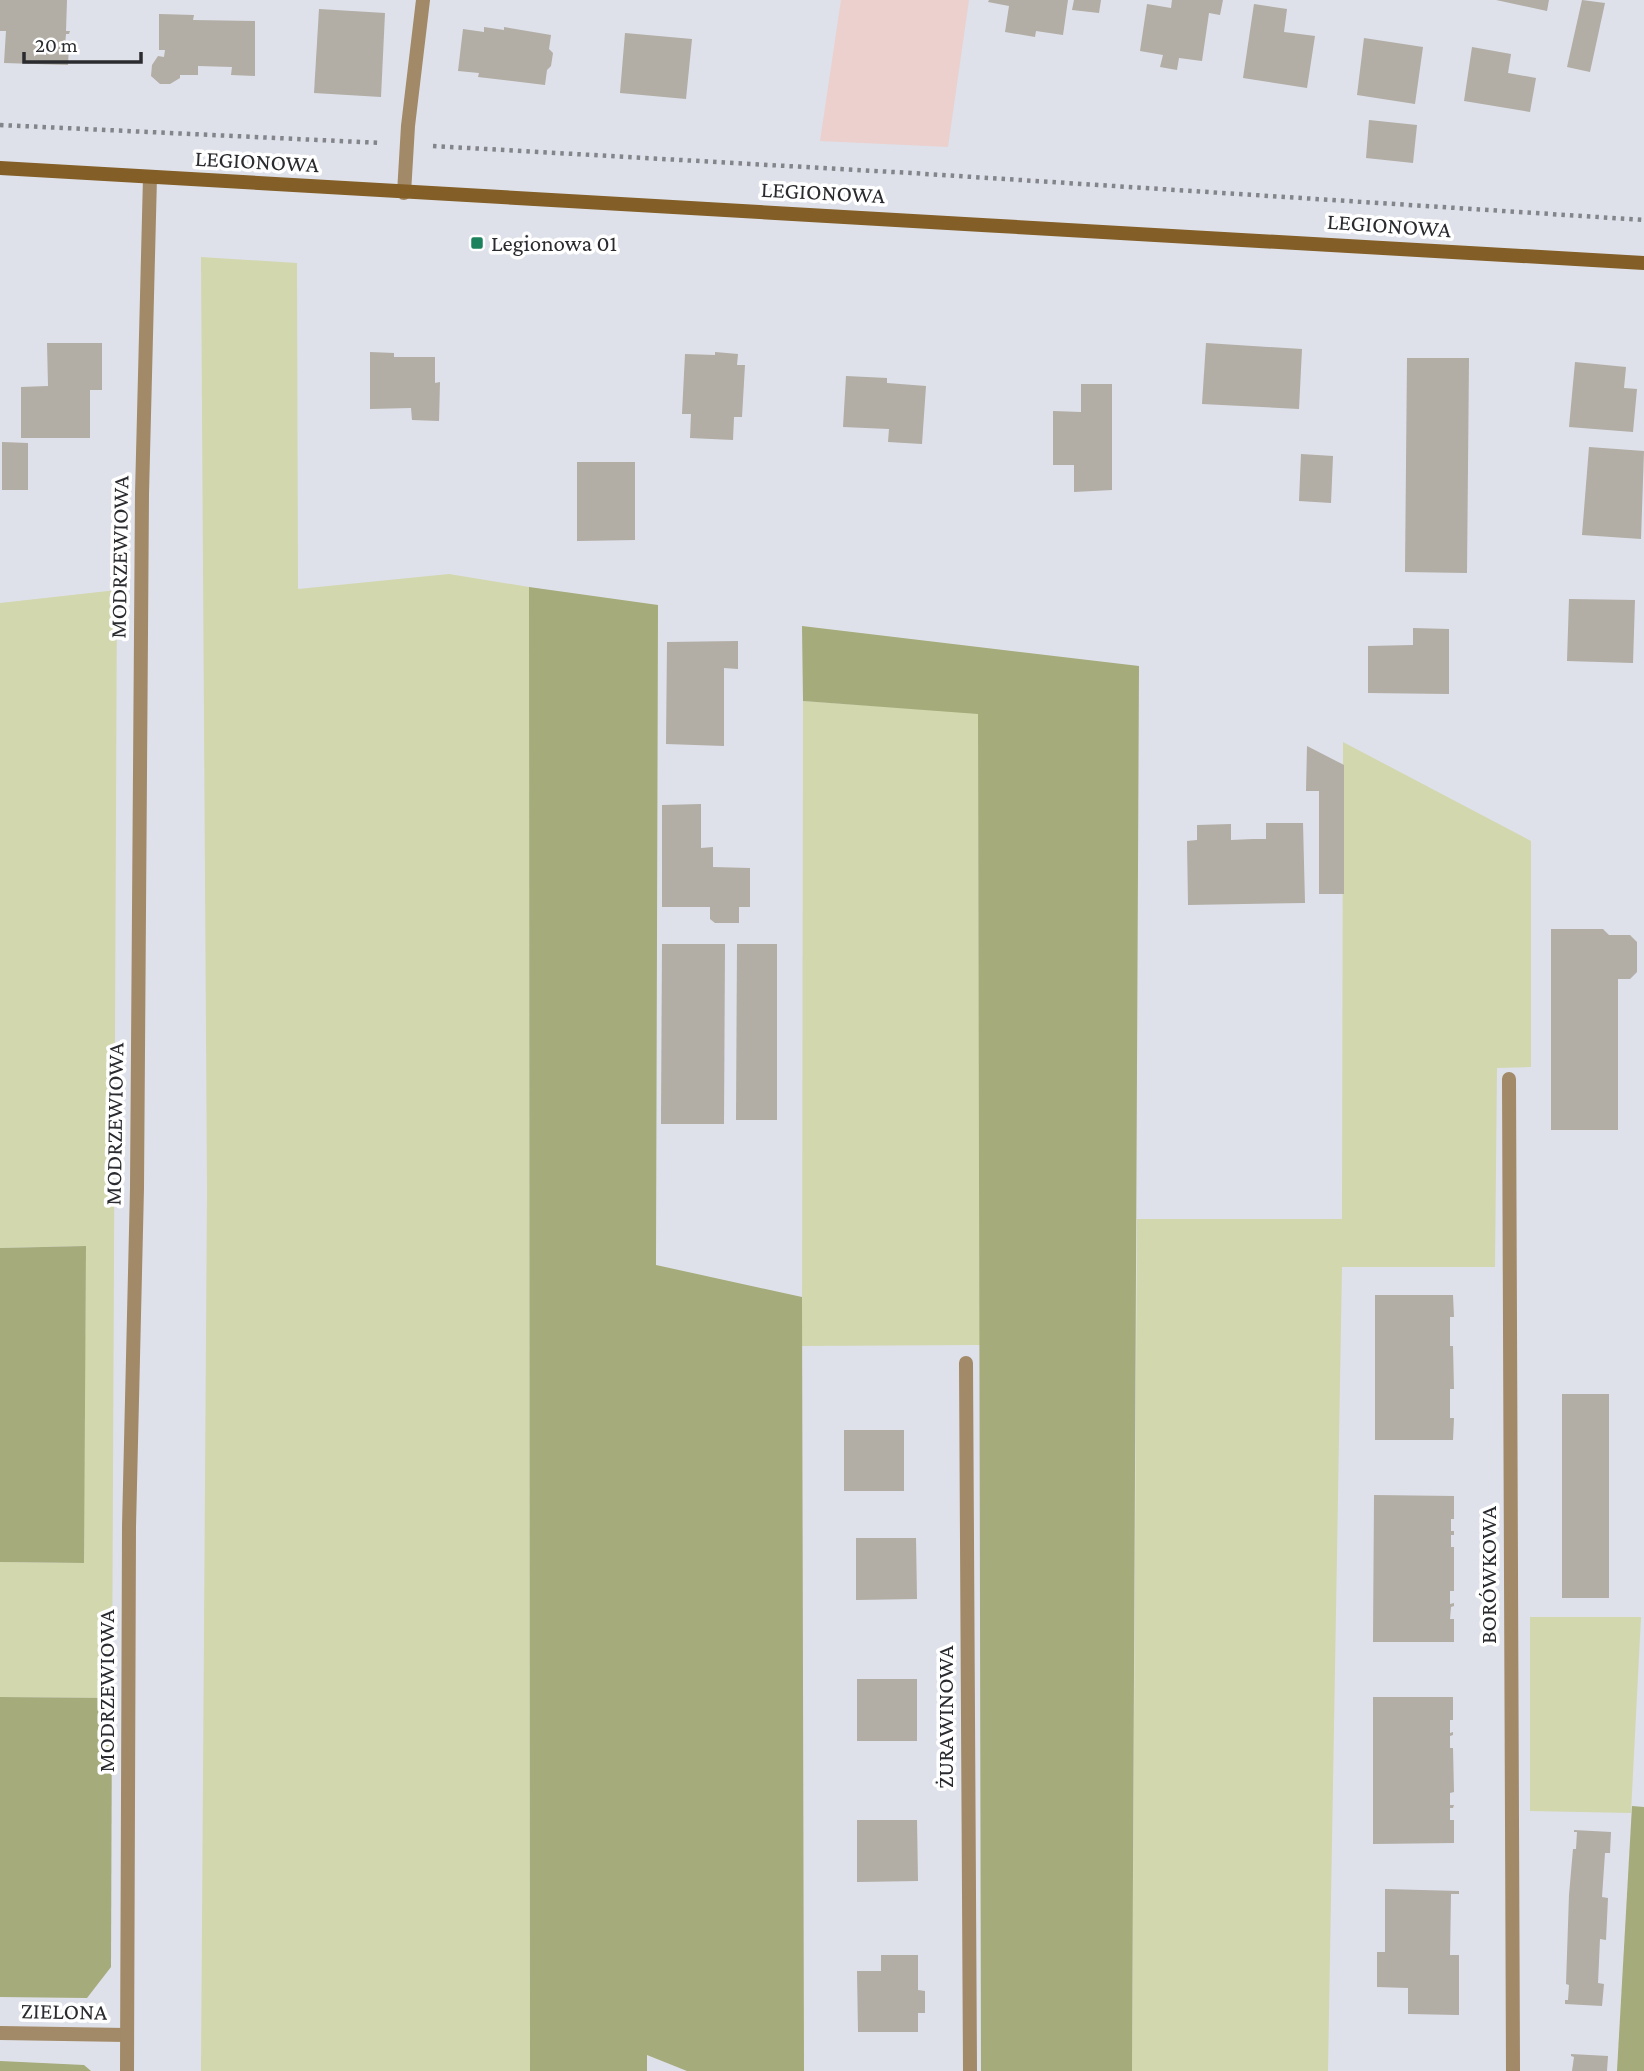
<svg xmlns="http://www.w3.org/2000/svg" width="1644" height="2071" font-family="'Crimson Pro',serif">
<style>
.commercial{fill:#ebd0ce}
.green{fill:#d2d7ae}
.forest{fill:#a5ab7a}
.building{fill:#b2ada5}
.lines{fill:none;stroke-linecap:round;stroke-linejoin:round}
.path{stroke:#83858b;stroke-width:4.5;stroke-dasharray:3.5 5;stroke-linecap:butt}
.service{stroke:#a28967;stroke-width:14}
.minor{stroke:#a28967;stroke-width:14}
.secondary{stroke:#835e26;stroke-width:14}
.poi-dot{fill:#1c825d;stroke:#fff;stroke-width:2.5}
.labels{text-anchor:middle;stroke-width:7;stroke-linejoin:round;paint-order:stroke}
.street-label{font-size:23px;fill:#2a2b2f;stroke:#fff}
.poi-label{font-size:23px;fill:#2a2b2f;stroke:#fff;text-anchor:start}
</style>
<rect width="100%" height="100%" fill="#dee1ea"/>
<!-- commercial -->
<path class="commercial" d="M841,0H969L948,147L820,141Z"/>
<!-- green -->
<g class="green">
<path d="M201,257L297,263L298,589L449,574L529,587L530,2071H201L207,1190Z"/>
<path d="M117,590L112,1698L0,1697V1562L83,1563L86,1246L0,1248V603Z"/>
<path d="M803,701L978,713L980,1345L802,1346Z"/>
<path d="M1343,742L1531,841V1067L1497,1068L1495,1267H1342L1328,2071H1132L1137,1219H1342Z"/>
<path d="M1530,1617H1641L1631,1813L1530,1811Z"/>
</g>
<!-- forest -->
<g class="forest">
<path d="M529,587L658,605L656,1265L802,1297L804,2071H687L647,2055V2071H530Z"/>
<path d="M802,626L1139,666L1132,2071H981L978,714L803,701Z"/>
<path d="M86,1246L84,1563L0,1562V1248Z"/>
<path d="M0,1697L112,1698L111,1967L87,1998L0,1997Z"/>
<path d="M1632,1806L1644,1807V2071H1617Z"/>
<path d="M0,2061L84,2065L91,2071H0Z"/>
</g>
<!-- building -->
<g class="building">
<path d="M0,0H67L66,31H70L69,34H66L65,45H69L68,65L4,63L6,31H0Z"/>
<path d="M989,0H1068L1063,35L1036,31L1035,37L1005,32L1009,6L988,2Z"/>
<path d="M1074,0H1101L1099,13L1072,10Z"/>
<path d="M1172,0H1223L1220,15L1209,13L1202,61L1179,58L1177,70L1160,67L1163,55L1140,51L1147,4L1171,8Z"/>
<path d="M1496,0H1549L1547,11Z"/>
<path d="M1582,0L1605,3L1590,72L1567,67Z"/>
<path d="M1254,4L1287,9L1284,32L1315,36L1307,88L1243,78Z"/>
<path d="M319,9L385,13L381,97L314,93Z"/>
<path d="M159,14L194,15L193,20L255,21V76L231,75L232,67L198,66V75H180V78L170,84H160L151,76L152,65L158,56L164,57L165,50H159Z"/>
<path d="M484,27L504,30V27L551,35L549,49L553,53L551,66L547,70L545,85L478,77L479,73L458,71L463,29L484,32Z"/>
<path d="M625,33L692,39L686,99L620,93Z"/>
<path d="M1364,38L1423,47L1415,104L1357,95Z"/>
<path d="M1472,47L1511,54L1508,73L1536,78L1530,112L1464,101Z"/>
<path d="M1369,120L1417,125L1413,163L1366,158Z"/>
<path d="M47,343H102V390H90V438H21V387L48,386Z"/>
<path d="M1206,343L1302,349L1299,409L1202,404Z"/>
<path d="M370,352L394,353V357H435V383L440,382L439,421L412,420L411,408L370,409Z"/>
<path d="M715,352L738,354L737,365H745L742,417H734L733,440L690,438L691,414H682L685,354L715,355Z"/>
<path d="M1407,358H1469L1467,573L1405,572Z"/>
<path d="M1575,362L1626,367L1624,388L1637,389L1633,432L1569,427Z"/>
<path d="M846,376L887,378V383L926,386L922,444L888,442L889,429L843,427Z"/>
<path d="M1081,384H1112V490L1074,492V465H1053V411L1081,412Z"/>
<path d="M2,442L28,443V490H2Z"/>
<path d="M1589,447L1644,451L1641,539L1582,535Z"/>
<path d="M1301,454L1333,456L1331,503L1299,501Z"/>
<path d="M577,462H635V540L577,541Z"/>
<path d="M1569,599L1635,600L1633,663L1567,661Z"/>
<path d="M1413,628L1449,629V694L1368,693V646L1413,645Z"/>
<path d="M738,641V669L724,668V746L666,744L667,642Z"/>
<path d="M1307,746L1344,765V894H1319V791H1306Z"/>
<path d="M701,804V848L713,847V867L750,868V907H739V923H715L710,919V907H662V805Z"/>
<path d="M1266,823H1303L1305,903L1188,905L1187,841L1197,840V825L1231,824V840L1253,839H1266Z"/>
<path d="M1551,929H1603L1609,935H1630L1637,942V972L1630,979H1618V1130H1551Z"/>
<path d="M662,944H725L724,1124H661Z"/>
<path d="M737,944H777V1120H736Z"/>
<path d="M1375,1295H1453L1454,1317H1450V1346H1453L1454,1389H1450V1418H1454L1453,1440H1375Z"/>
<rect x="1562" y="1394" width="47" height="204"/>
<rect x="844" y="1430" width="60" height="61"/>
<path d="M1374,1495L1454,1496V1519H1451V1531H1454V1535H1451V1547H1454V1591H1450V1604L1454,1603V1606L1451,1607L1450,1619H1454V1642H1373Z"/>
<path d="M856,1538H916L917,1599L856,1600Z"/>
<rect x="857" y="1679" width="60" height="62"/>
<path d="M1373,1697H1453V1720H1450V1733L1453,1732V1735L1450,1736V1748H1453L1454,1792L1450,1793V1805H1454L1453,1808H1450V1820H1454V1843L1373,1844Z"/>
<path d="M857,1820H917L918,1881L857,1882Z"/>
<path d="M1574,1830L1611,1832L1610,1853H1605L1602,1897L1608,1898L1606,1940L1600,1939L1598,1983L1604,1984L1602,2006L1565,2004V2000H1568L1569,1985L1566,1984L1569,1895L1573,1849H1576L1577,1832H1574Z"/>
<path d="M1385,1889L1459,1891V1894H1451L1450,1955H1459V2015L1408,2014V1988L1377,1987V1952H1385Z"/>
<path d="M881,1955H918V1990L925,1991V2013H918V2032H858L857,1971H881Z"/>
<path d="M1571,2054L1608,2056L1607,2071H1572L1574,2057L1571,2056Z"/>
</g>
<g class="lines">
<!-- path -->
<g class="path">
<path d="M0,125L382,143"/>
<path d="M433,146L911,173L1644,220"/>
</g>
<!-- service -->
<path class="service" d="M404,193L408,126L423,0"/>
<!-- minor -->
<g class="minor">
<path d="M1509,1079L1513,2071"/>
<path d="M966,1363L970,2071"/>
<path d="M0,2033L127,2035"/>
<path d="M127,2071L129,1527L137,1188L142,494L150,177"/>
</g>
<!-- secondary -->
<path class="secondary" d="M0,168C548,201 1096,231 1644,263"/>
</g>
<!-- markers -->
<rect class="poi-dot" x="470" y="236" width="14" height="14" rx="3.5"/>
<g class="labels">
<!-- street labels -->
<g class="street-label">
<text transform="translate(257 161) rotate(3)" y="8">LEGIONOWA</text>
<text transform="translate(823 192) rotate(3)" y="8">LEGIONOWA</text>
<text transform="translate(1389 225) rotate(4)" y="8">LEGIONOWA</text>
<text transform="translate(119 557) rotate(-89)" y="8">MODRZEWIOWA</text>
<text transform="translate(114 1124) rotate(-89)" y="8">MODRZEWIOWA</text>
<text transform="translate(1488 1575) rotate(-90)" y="8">BORÓWKOWA</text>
<text transform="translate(106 1691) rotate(-90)" y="8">MODRZEWIOWA</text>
<text transform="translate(945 1717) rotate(-90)" y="8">ŻURAWINOWA</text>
<text transform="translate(64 2011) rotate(1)" y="8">ZIELONA</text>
</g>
<!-- poi labels -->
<g class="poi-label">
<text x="491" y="251">Legionowa 01</text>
</g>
</g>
<!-- scale -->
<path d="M24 52v10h117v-10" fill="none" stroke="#2a2b2f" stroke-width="3.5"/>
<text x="35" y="52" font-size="21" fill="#2a2b2f" stroke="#ffffff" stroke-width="5" paint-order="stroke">20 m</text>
</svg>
